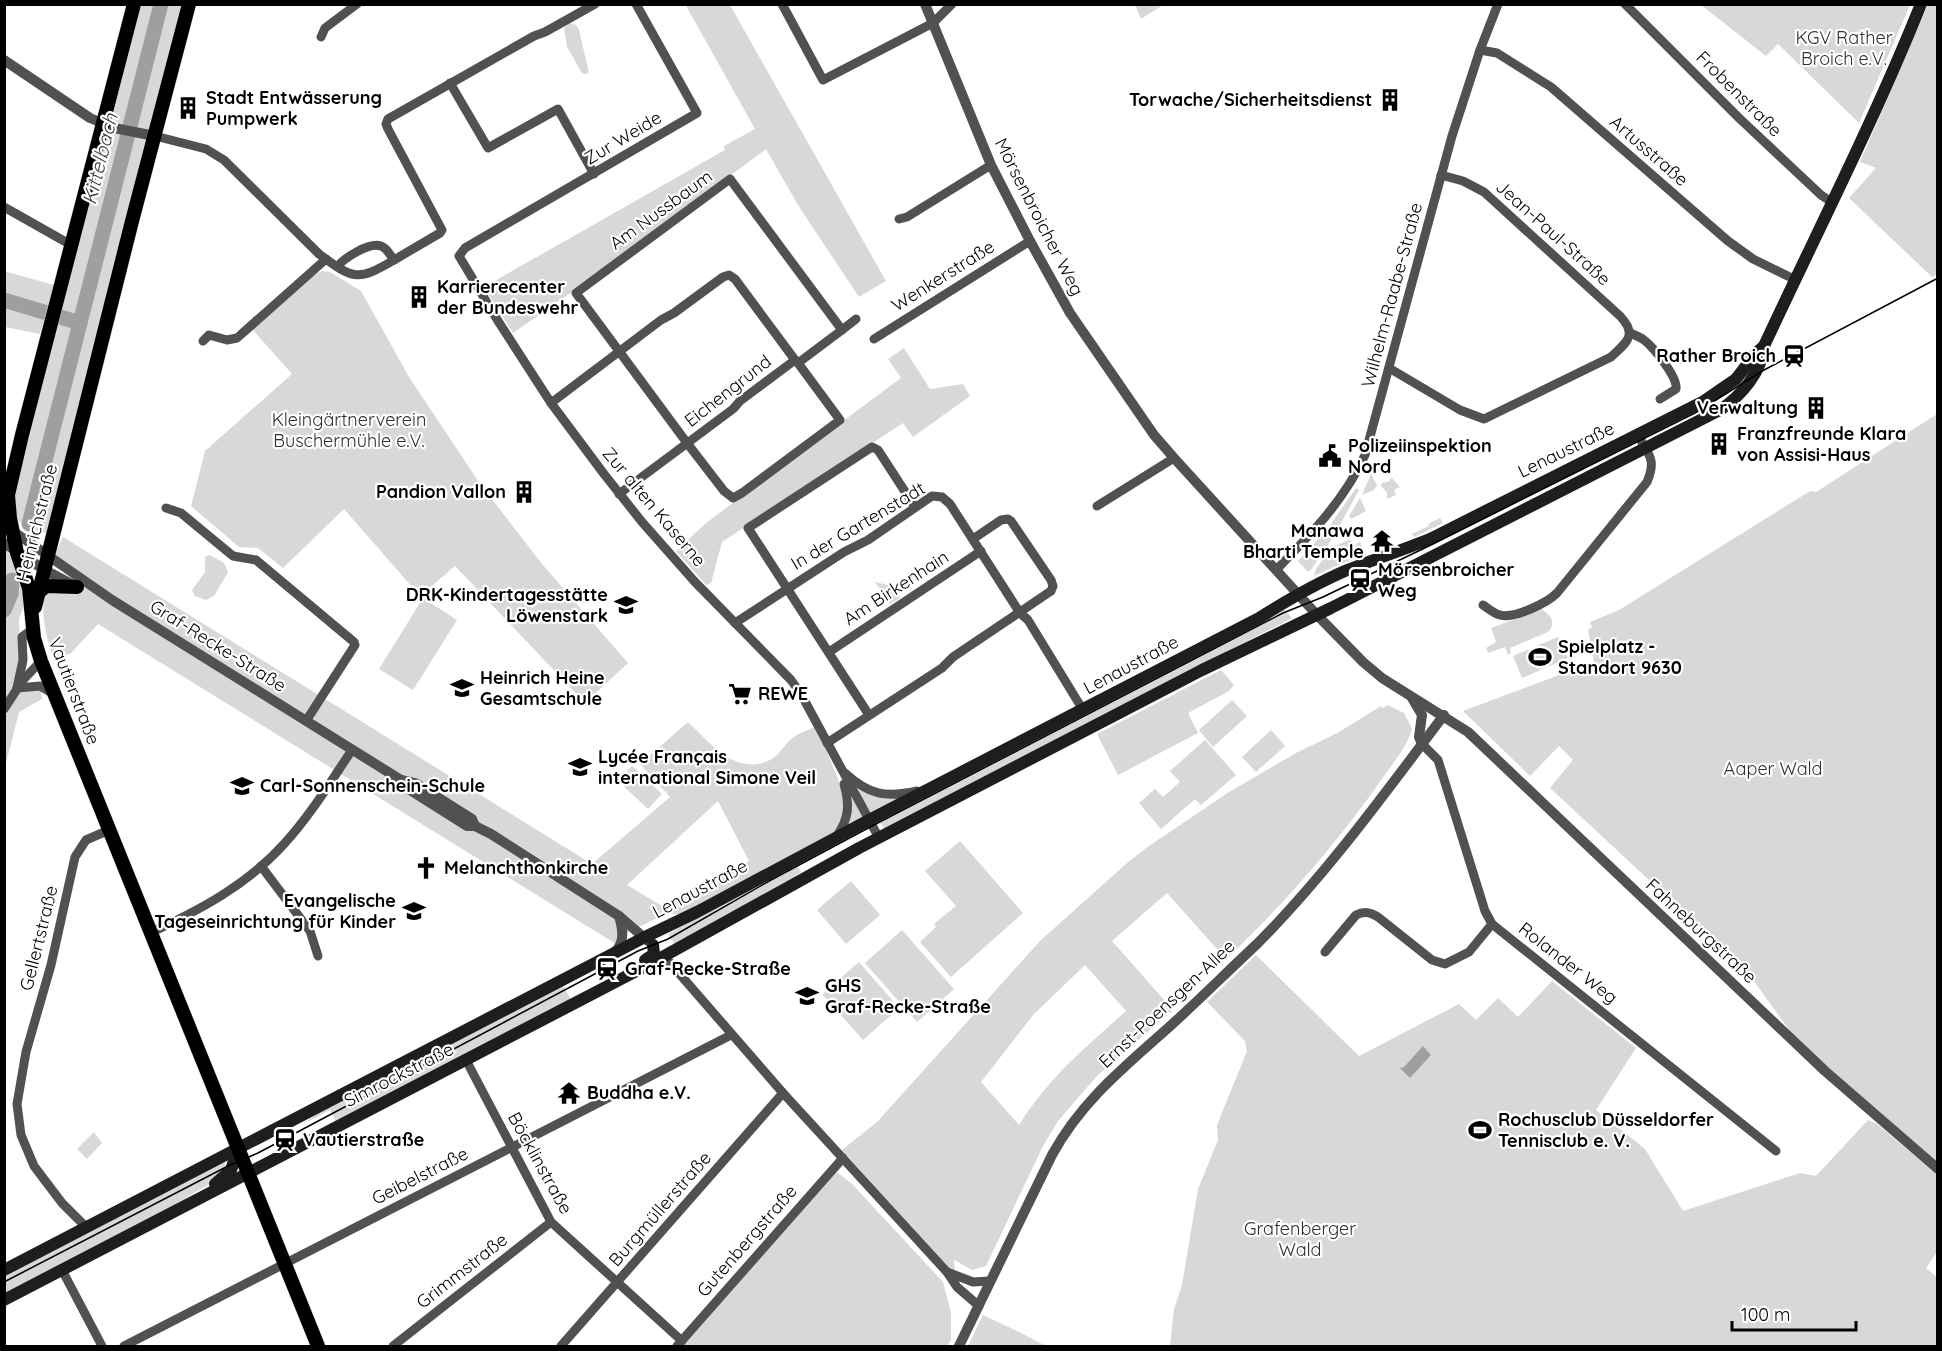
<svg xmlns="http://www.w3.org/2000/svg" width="1942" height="1351" font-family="Quicksand,sans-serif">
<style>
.green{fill:#d8d8d8;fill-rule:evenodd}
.water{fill:#9f9f9f}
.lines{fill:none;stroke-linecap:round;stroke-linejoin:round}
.river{stroke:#9f9f9f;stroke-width:15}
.primary-casing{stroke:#dbdbdb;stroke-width:15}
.minor{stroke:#515151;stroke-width:9}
.tertiary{stroke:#515151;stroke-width:10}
.secondary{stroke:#1e1e1e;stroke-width:12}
.primary{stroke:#000;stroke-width:14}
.tram{stroke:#000;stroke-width:1.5}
.labels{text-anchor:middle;stroke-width:4.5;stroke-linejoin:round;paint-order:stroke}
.park-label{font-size:18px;fill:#2f2f2f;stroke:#fff}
.street-label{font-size:18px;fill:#000;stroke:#fff}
.poi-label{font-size:18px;font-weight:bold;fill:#000;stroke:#fff;text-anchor:start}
.water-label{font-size:20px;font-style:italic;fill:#404040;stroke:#fff}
</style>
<rect width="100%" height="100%" fill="#fff"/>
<!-- green -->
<g class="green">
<path d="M685,4L730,5L886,281L859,297L798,205L766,149L598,274L513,333L484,287L725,150L724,146L755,129Z"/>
<path d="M136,5H187L47,533C37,531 20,526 15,516C12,511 12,502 11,496Z"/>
<path d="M1135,5H1163L1141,19Z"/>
<path d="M1701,5H1910L1859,123L1778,44L1766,56Z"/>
<path d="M1928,5H1938V274L1932,277L1849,198L1876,168L1860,162Z"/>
<path d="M570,23L576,25L579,30L589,73L585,74L582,73L567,47L564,28Z"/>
<path d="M4,271L54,285L40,334L5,327Z"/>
<path d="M322,271L330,272L361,291L409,377L478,481L542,564L628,663L585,703L455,566L420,596L344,509L283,568L258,548L239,547L191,506L205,451L292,374L252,329L314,275Z"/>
<path d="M904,348L930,389L963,384L970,396L913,437L903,423L722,542L711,583L706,585L676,551L706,523L901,378L888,359Z"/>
<path d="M1937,414V1165L1795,1038L1746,970L1550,788L1573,760L1559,746L1530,776L1463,711L1594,662L1588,630L1592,627L1590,622L1619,610L1810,491L1816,492Z"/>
<path d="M1371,474L1377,485L1374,490L1362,495Z"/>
<path d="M1391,477L1400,487L1394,490L1396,495L1387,499V493L1381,486L1382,483L1390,481Z"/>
<path d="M1356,488L1359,490L1334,536L1310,571H1307L1298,561L1328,528Z"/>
<path d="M1360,498L1366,511L1351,519L1349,516Z"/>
<path d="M1440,518L1443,523L1414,537L1412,534L1429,526L1428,524Z"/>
<path d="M63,537L592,864L670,797L640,764L688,722C709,742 736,777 770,760C779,755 783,747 790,740C796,734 807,731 814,727L825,747L840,784L846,808L836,833L681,914H665L623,935L616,944L98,624L71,653L54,661C50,648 32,594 54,590C61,588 71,591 78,592L64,563L55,554ZM718,801L749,861L662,906L627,885Z"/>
<path d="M1350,539L1353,546L1360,542L1366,555L1340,564L1314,576L1316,569L1333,545L1336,546Z"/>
<path d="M5,550L14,558L26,599L19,619L20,652L17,674L23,692L32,689L41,691L42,699L19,712L5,767Z"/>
<path d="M210,555L224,563L228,572L214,596L206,600L195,596L192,590L205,572V557Z"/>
<path d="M875,582L892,586L900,598L890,604Z"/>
<path d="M423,598L457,620L413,690L379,669Z"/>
<path d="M1283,608L1292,618L884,829L879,820Z"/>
<path d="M1541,609C1551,615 1557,623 1548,632L1510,648L1511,653L1508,655L1505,647L1488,653L1486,648L1496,642L1491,628Z"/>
<path d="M1558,637L1568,658L1522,678L1513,656Z"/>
<path d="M1221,670L1234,685L1229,691L1188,713L1198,733L1118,775L1097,734Z"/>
<path d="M1232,700L1247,716L1213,747L1199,730Z"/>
<path d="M1388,705L1404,713L1412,729C1406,749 1391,766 1379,783C1334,847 1282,906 1226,959L1167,893L1112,941L1173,1010L1097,1076L1058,1121L1043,1146L986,1266L972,1270L954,1260L955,1274L842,1150L877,1122L1041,940L1126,864L1146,848L1229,792L1296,753L1339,732L1381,706L1383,708ZM1085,965L1126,1011C1085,1048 1049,1077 1019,1125L981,1082L1034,1014Z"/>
<path d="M1271,730L1285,746L1256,772L1242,757Z"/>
<path d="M1205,740L1236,775L1201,805L1195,799L1161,829L1139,803L1155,789L1163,797L1180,782L1170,771Z"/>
<path d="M632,766L662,794L648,809L618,781Z"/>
<path d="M861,790L902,799L873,815L867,811L857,792Z"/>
<path d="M852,797L862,816L861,821L845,830L851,809Z"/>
<path d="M960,841L1023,913L951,977L920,942L936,927L934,924L956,906L925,871Z"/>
<path d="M796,863L801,872L794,877L675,945L668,934Z"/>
<path d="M851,881L880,915L846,944L817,910Z"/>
<path d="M902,930L954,989L917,1022L865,963Z"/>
<path d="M1256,955L1359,1056L1459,1004L1476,1020L1498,998L1518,1017L1552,981L1636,1048L1596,1110L1645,1149L1683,1211L1800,1173L1816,1176L1868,1120L1877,1124L1937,1175V1252L1926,1268L1937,1277V1346H1170L1174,1309L1182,1285L1198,1189L1218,1140L1217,1125L1247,1051L1245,1041L1207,1002Z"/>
<path d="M859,962L899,1008L863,1040L822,994Z"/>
<path d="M562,985L571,999L336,1122L330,1110L301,1125L327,1107Z"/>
<path d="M94,1132L102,1143L87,1159L77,1149Z"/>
<path d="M224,1161L227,1171L218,1179L157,1215L5,1295V1275Z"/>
<path d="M837,1172L852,1184L943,1282L951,1313V1340L947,1346H682Z"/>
<path d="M983,1315L1017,1331L1046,1346H968Z"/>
</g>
<!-- water -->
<path class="water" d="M1423,1046L1431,1055L1410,1078L1400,1068L1404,1067Z"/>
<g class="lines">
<!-- river -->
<g class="river">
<path d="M4,300L80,323"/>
<path d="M29,524L161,4"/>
<path d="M4,610L11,594L12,580"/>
</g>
<!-- primary casing -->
<g class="primary-casing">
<g id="primary">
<path d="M134,4L22,435L8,495L10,518L17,553L29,588L34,638L41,661L318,1346"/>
<path d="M38,593L46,586L77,587"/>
<path d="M35,607L132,221L189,4"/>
</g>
</g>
<!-- minor -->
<g class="minor">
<path d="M636,4L697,113L465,248L459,256L498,321L551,403L604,474L642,522L695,582L791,680L801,694L879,838"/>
<path d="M782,4L823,80L933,23L952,4"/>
<path d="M1625,4L1739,118L1821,195L1833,203"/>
<path d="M321,37L325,28L357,4"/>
<path d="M1480,50L1497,53L1551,87L1728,241L1753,259L1796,280"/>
<path d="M450,83L488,148L558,109L594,174"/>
<path d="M155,136L206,149L224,160L319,254C353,279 357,282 394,260C390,255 387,248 381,246C369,242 344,258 337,267"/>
<path d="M4,207L73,246"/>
<path d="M899,219L907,217L991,165"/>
<path d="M394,260L440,233L442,230L388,129L386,124L388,119L534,36L545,32L595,4"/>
<path d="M842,330L856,319"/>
<path d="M1630,333C1635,335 1640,337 1644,340C1653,347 1678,377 1676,389L1660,399"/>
<path d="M874,339L1030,241"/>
<path d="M203,341L209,335L227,340L237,338L326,259"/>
<path d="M795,360L798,363L840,420L742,493L733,498L724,491L687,443L576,293L730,179L842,330L798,363"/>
<path d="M1389,368L1460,410L1484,419L1611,357C1627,342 1638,335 1620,316L1484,192L1463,181L1441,175"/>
<path d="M551,403L661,320L674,313L723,277L729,275L735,279L795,360L740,401L733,409L619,494"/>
<path d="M1097,506L1174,458"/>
<path d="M166,508L181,513L233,556L256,560L354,642L355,645L306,721"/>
<path d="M1276,570C1310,535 1344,501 1365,455L1452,136L1480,50L1498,4"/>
<path d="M1483,605C1489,609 1493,613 1500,615C1514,619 1547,603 1557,593L1647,482C1657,458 1648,455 1638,435"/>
<path d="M735,623L844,552L868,540L932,496L942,497L950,504L1020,613L1028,620L1083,710"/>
<path d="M829,652L981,551"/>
<path d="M17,688L23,660L22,637L33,629"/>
<path d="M17,688L40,686L54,694"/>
<path d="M4,709L23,680L41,661"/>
<path d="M869,715L748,528L872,447L878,450L915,507"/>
<path d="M827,743L942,668L953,657L1051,591L1053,586L1051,580L1011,521L1008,519L1001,520L973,539"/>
<path d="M1422,744L1438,760L1485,911L1492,924L1776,1151"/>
<path d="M845,773C869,795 886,798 917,791"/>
<path d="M837,836C849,818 850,805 844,784"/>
<path d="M261,866L310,931L318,956"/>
<path d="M150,933C200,910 247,885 284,844C310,816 331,781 352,750"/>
<path d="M1325,952L1356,915C1364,911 1370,912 1378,917L1432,960L1445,964L1469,952L1492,924"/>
<path d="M664,956L783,1093L947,1272L957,1287L979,1306"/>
<path d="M466,1060L551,1222L682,1341"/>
<path d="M86,1227L62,1203L34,1166L21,1135L17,1104L26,1052L51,965L75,857L86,840L109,830"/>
<path d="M62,1270L102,1346"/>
<path d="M947,1272L973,1282L990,1281"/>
<path d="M124,1346L731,1035"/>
<path d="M393,1346L551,1222"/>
<path d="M561,1346L783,1093"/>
<path d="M677,1346L843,1158"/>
</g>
<!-- tertiary -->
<g class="tertiary">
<path d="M925,4L991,165L1030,241L1070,313L1154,435L1174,458L1317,615L1363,662L1382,678L1468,732L1825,1071L1938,1169"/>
<path d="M4,60L90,118L114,128L155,136"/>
<path d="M4,525L112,600L401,780L410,790L467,826H475L491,834L619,916L648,941"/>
<path d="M4,543L43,569L75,586"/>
<path d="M1412,698L1422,715L1419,737L1422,744"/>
<path d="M402,780L415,783L472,819L475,826"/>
<path d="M615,952C625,942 623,930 619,916"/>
<path d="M959,1346L1052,1155C1081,1102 1123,1068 1168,1028C1198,1001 1227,972 1257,944C1326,875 1385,793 1444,715"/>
</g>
<!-- secondary -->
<g class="secondary">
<path d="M645,960L654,954L653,945"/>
<path d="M215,1184L231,1170L238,1149"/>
<path d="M4,1270L645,937L697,912L869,820L1259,618C1286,601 1315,584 1345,571C1374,559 1404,550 1432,538L1704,401L1736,379L1756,353L1764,346"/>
<path d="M4,1300L648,965L859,848L1202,670L1331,608L1720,410C1741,396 1762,372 1764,346C1817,232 1874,121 1921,4"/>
</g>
<!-- primary -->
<use href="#primary" class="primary"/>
<!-- tram -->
<path class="tram" d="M4,1282L228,1166L258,1153L638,951L668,939L771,880L872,826L1283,613L1323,597L1435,543L1695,413L1764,370L1938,278"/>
</g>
<!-- icons -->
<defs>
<g id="building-bare" transform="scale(1.8)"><path d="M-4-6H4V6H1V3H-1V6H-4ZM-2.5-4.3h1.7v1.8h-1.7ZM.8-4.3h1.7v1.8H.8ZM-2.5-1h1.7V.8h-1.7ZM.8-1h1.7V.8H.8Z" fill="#000" stroke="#fff" stroke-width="2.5" paint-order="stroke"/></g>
<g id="station-bare" transform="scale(1.8)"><path d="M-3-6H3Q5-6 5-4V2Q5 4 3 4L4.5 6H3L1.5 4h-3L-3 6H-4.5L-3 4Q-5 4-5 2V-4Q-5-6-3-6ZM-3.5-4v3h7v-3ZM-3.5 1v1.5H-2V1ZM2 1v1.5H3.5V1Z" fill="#000" stroke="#fff" stroke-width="2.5" paint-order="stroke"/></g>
<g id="civic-bare" transform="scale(1.8)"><path d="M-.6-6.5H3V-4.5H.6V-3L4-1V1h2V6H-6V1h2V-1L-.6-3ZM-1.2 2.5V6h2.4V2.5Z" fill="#000" stroke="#fff" stroke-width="2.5" paint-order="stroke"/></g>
<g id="temple-bare" transform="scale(1.8)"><path d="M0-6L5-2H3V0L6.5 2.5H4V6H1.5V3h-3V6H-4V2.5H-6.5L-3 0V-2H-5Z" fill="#000" stroke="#fff" stroke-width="2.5" paint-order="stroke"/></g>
<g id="school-bare" transform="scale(1.8)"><path d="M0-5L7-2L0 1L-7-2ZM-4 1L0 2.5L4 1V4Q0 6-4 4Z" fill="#000" stroke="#fff" stroke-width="2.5" paint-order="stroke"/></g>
<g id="stadium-bare" transform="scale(1.8)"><path d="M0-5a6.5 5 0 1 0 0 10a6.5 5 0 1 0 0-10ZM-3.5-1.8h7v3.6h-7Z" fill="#000" stroke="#fff" stroke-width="2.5" paint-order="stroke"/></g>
<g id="supermarket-bare" transform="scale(1.8)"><path d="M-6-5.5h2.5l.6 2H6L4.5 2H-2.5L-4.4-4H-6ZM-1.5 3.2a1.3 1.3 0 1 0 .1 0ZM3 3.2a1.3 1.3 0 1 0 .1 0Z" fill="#000" stroke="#fff" stroke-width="2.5" paint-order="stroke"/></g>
<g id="church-bare" transform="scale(1.8)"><path d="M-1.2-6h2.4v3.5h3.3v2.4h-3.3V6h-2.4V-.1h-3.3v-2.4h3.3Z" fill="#000" stroke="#fff" stroke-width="2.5" paint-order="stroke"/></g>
</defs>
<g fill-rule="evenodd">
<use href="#building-bare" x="1390" y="100"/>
<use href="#building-bare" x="188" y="108"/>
<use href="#building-bare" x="419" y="297"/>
<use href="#station-bare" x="1794" y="356"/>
<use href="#building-bare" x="1816" y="408"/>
<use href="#building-bare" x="1719" y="444"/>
<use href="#civic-bare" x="1330" y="456"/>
<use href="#building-bare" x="524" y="492"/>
<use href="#temple-bare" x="1382" y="541"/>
<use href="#station-bare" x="1360" y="580"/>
<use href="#school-bare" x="626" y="605"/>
<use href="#stadium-bare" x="1540" y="657"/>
<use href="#school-bare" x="462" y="688"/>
<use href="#supermarket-bare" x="740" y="694"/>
<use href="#school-bare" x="580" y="767"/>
<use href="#school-bare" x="242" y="786"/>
<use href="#church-bare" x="426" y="868"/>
<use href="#school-bare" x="414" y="911"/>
<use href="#station-bare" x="607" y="969"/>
<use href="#school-bare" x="807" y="996"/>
<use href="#temple-bare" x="569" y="1093"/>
<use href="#stadium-bare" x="1480" y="1130"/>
<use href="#station-bare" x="285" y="1140"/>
</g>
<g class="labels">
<!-- park labels -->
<g class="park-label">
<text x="1844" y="44">KGV Rather<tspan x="1844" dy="21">Broich e.V.</tspan></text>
<text x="349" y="426">Kleingärtnerverein<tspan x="349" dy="21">Buschermühle e.V.</tspan></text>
<text x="1773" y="775">Aaper Wald</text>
<text x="1300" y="1235">Grafenberger<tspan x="1300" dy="21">Wald</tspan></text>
</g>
<!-- street labels -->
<g class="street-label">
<text transform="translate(1739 94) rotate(45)" y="6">Frobenstraße</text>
<text transform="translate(623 138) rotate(-31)" y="6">Zur Weide</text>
<text transform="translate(1649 151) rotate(41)" y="6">Artusstraße</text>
<text transform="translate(661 210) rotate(-36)" y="6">Am Nussbaum</text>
<text transform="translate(1039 217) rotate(63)" y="6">Mörsenbroicher Weg</text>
<text transform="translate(1553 233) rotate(42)" y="6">Jean-Paul-Straße</text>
<text transform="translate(943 276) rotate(-32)" y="6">Wenkerstraße</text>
<text transform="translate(1392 295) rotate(-75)" y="6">Wilhelm-Raabe-Straße</text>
<text transform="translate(728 391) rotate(-38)" y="6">Eichengrund</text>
<text transform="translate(1566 450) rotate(-26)" y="6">Lenaustraße</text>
<text transform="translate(654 507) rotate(50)" y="6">Zur alten Kaserne</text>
<text transform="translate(37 523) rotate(-76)" y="6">Heinrichstraße</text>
<text transform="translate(858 526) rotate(-31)" y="6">In der Gartenstadt</text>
<text transform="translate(896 588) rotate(-33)" y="6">Am Birkenhain</text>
<text transform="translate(218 646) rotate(32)" y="6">Graf-Recke-Straße</text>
<text transform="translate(1131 665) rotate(-28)" y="6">Lenaustraße</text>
<text transform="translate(74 691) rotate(69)" y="6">Vautierstraße</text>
<text transform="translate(700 889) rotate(-28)" y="6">Lenaustraße</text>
<text transform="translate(1701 931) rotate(43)" y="6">Fahneburgstraße</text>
<text transform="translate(39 938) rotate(-76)" y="6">Gellertstraße</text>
<text transform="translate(1568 963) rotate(38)" y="6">Rolander Weg</text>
<text transform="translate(1167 1004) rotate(-43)" y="6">Ernst-Poensgen-Allee</text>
<text transform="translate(399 1075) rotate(-27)" y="6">Simrockstraße</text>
<text transform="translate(540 1163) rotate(61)" y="6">Böcklinstraße</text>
<text transform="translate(420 1176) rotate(-27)" y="6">Geibelstraße</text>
<text transform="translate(660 1209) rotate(-49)" y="6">Burgmüllerstraße</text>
<text transform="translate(747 1241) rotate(-49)" y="6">Gutenbergstraße</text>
<text transform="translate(462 1271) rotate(-38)" y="6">Grimmstraße</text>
</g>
<!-- poi labels -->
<g class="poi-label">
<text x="206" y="104">Stadt Entwässerung<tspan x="206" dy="21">Pumpwerk</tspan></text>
<text x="1372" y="106" text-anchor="end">Torwache/Sicherheitsdienst</text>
<text x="437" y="293">Karrierecenter<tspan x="437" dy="21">der Bundeswehr</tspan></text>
<text x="1776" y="362" text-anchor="end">Rather Broich</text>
<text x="1798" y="414" text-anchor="end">Verwaltung</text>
<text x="1737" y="440">Franzfreunde Klara<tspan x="1737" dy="21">von Assisi-Haus</tspan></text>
<text x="1348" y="452">Polizeiinspektion<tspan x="1348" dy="21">Nord</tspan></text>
<text x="506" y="498" text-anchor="end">Pandion Vallon</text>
<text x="1364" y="537" text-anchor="end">Manawa<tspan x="1364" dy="21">Bharti Temple</tspan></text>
<text x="1378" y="576">Mörsenbroicher<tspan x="1378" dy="21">Weg</tspan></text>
<text x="608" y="601" text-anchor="end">DRK-Kindertagesstätte<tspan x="608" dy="21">Löwenstark</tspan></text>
<text x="1558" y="653">Spielplatz -<tspan x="1558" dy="21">Standort 9630</tspan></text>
<text x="480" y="684">Heinrich Heine<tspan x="480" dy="21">Gesamtschule</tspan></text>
<text x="758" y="700">REWE</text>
<text x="598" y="763">Lycée Français<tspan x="598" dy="21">international Simone Veil</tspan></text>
<text x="260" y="792">Carl-Sonnenschein-Schule</text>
<text x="444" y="874">Melanchthonkirche</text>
<text x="396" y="907" text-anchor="end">Evangelische<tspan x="396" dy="21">Tageseinrichtung für Kinder</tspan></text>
<text x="625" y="975">Graf-Recke-Straße</text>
<text x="825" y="992">GHS<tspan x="825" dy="21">Graf-Recke-Straße</tspan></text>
<text x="587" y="1099">Buddha e.V.</text>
<text x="1498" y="1126">Rochusclub Düsseldorfer<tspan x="1498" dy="21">Tennisclub e. V.</tspan></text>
<text x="303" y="1146">Vautierstraße</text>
</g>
<!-- water labels -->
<g class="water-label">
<text transform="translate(100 159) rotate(-76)" y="7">Kittelbach</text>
</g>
</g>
<!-- border -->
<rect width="1942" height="1351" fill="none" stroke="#000000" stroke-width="12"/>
<!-- scale -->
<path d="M1732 1321v9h124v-9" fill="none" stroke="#000000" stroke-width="3"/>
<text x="1741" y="1321" font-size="18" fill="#000000" stroke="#ffffff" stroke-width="4.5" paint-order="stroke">100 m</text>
</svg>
